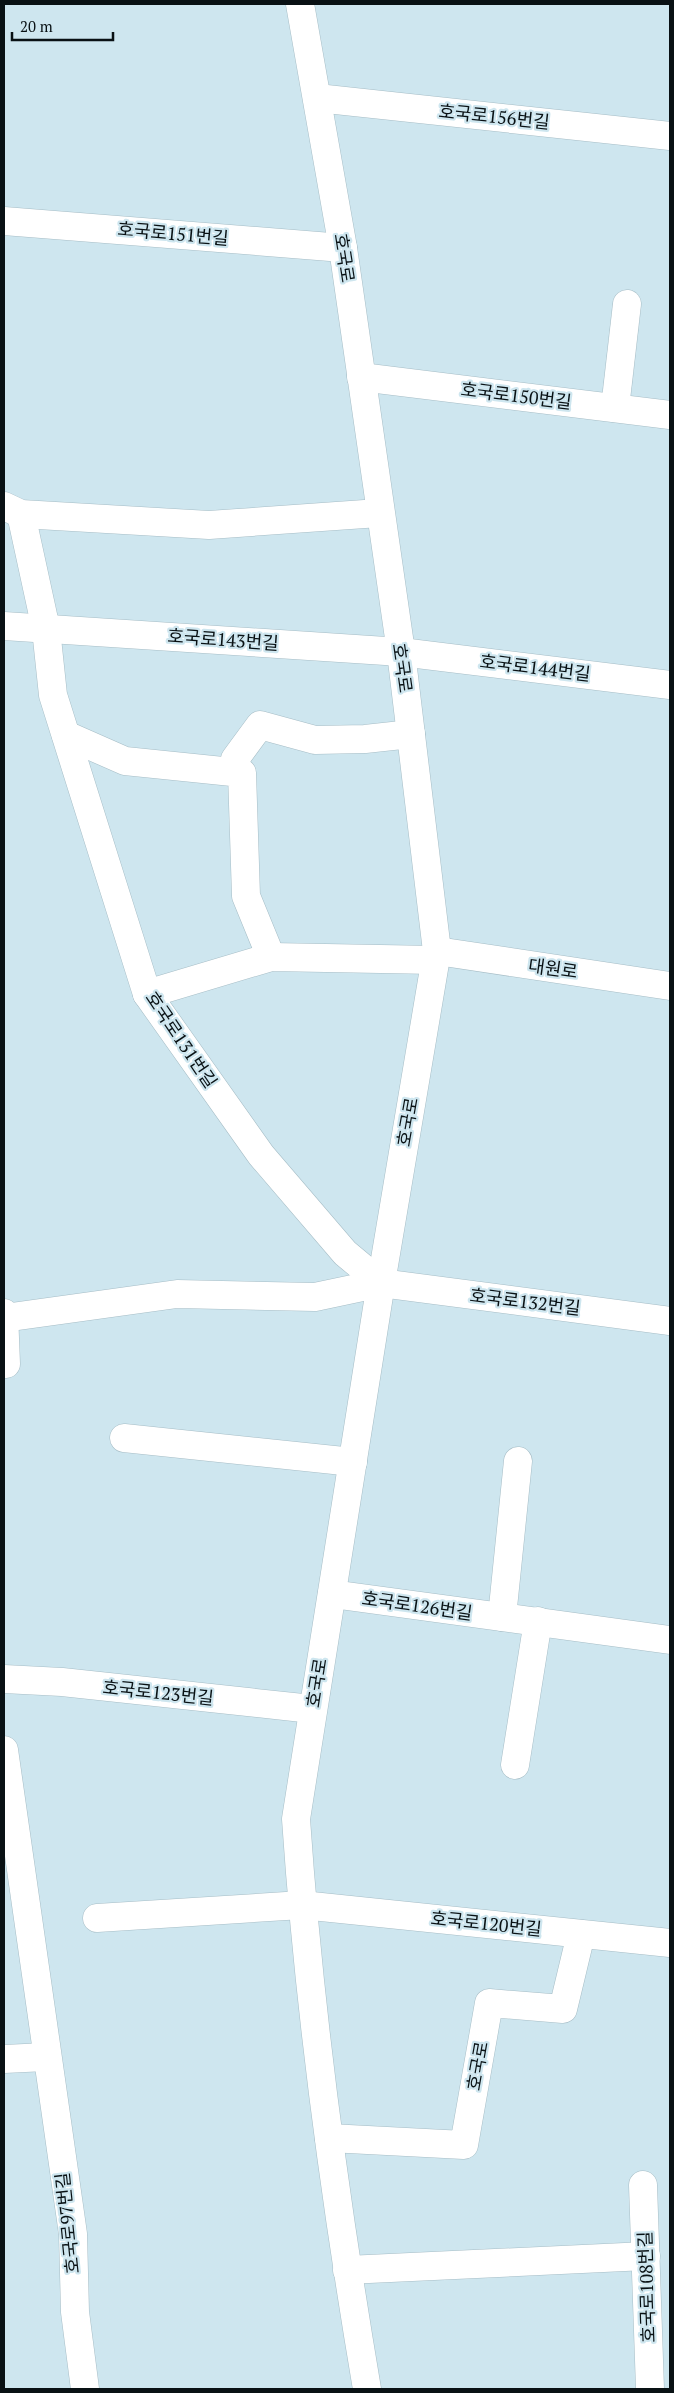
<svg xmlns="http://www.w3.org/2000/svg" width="674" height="2393" font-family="'PT Serif','Noto Sans KR',serif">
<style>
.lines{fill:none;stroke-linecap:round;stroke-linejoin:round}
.minor-casing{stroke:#a6bdc6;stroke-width:29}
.minor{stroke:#fff;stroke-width:28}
.labels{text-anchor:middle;stroke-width:4.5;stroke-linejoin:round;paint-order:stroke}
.street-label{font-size:18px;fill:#091114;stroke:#cee6ef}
</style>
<rect width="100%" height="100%" fill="#cee6ef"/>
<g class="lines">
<!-- minor casing -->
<g class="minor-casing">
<g id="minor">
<path d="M300,4L343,248L401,652L437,951L381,1283L296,1819C309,2010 335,2201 367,2389"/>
<path d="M317,98L670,136"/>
<path d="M4,221L343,248"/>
<path d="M361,377L670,415"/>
<path d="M615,408L627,304"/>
<path d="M4,506L21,514L209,525L379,513"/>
<path d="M21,514L46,629L53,695L147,994L261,1155L345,1253L381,1283"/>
<path d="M4,626L401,652L670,685"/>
<path d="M66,735L125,761L242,773L246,896L271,957"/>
<path d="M233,772L235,759L260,725L315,740L365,739L411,734"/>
<path d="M437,951L670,986"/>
<path d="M147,994L271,957L435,960"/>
<path d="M4,1313L6,1364H4"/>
<path d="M4,1318L177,1294L315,1297L381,1283L670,1321"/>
<path d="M124,1438L353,1462"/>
<path d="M332,1594L670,1640"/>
<path d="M502,1617L518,1461"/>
<path d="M4,1679L62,1682L312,1709"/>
<path d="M4,1750L73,2234L75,2312L85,2389"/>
<path d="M515,1765L538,1621"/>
<path d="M97,1918L302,1905L670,1943"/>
<path d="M4,2059L46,2057"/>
<path d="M329,2138L464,2145L489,2003L563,2009L581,1934"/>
<path d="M643,2185L650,2389"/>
<path d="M347,2270L646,2256"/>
</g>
</g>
<!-- minor -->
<use href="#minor" class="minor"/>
</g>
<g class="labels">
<!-- street labels -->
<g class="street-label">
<text transform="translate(494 117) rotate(6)" y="6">호국로156번길</text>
<text transform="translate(173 234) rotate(5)" y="6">호국로151번길</text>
<text transform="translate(344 258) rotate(81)" y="6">호국로</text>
<text transform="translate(516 396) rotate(7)" y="6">호국로150번길</text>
<text transform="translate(223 640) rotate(4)" y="6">호국로143번길</text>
<text transform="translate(402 668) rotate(82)" y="6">호국로</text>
<text transform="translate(535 668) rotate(7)" y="6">호국로144번길</text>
<text transform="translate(553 969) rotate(8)" y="6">대원로</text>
<text transform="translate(181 1040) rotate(56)" y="6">호국로131번길</text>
<text transform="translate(408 1122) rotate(-80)" y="6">호국로</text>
<text transform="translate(525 1302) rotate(7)" y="6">호국로132번길</text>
<text transform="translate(417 1606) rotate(8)" y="6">호국로126번길</text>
<text transform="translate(317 1683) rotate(-81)" y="6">호국로</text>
<text transform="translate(158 1693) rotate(6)" y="6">호국로123번길</text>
<text transform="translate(486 1924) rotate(6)" y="6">호국로120번길</text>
<text transform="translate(478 2066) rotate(-80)" y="6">호국로</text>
<text transform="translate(68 2223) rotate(-96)" y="6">호국로97번길</text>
<text transform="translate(647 2287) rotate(-92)" y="6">호국로108번길</text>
</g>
</g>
<!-- border -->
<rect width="674" height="2393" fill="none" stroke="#091114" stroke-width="10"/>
<!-- scale -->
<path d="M12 32v8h101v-8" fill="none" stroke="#091114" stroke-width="2.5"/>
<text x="20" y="32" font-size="15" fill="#091114" stroke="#cee6ef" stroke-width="4" paint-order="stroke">20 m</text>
</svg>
